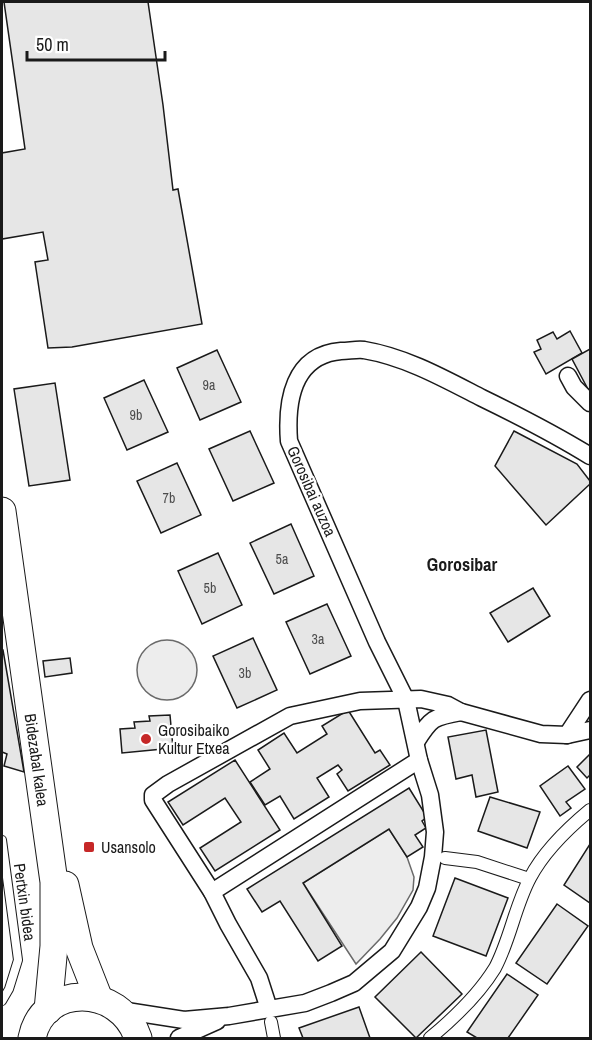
<svg xmlns="http://www.w3.org/2000/svg" width="592" height="1040" font-family="'Archivo Narrow',sans-serif">
<style>
.built{fill:#ededed;stroke:#6a6a6a;stroke-width:1.5}
.building{fill:#e6e6e6;stroke:#1a1a1a;stroke-width:1.5}
.lines{fill:none;stroke-linecap:round;stroke-linejoin:round}
.service-casing{stroke:#1a1a1a;stroke-width:10}
.pedestrian-casing{stroke:#1a1a1a;stroke-width:14}
.minor-casing{stroke:#1a1a1a;stroke-width:19}
.trunk-casing{stroke:#1a1a1a;stroke-width:29}
.service{stroke:#fff;stroke-width:8}
.pedestrian{stroke:#fff;stroke-width:12}
.minor{stroke:#fff;stroke-width:16}
.trunk{stroke:#fff;stroke-width:27}
.poi-dot{fill:#c62828;stroke:#fff;stroke-width:2}
.labels{text-anchor:middle;stroke-width:4.5;stroke-linejoin:round;paint-order:stroke}
.number-label{font-size:14px;fill:#4d4d4d}
.street-label{font-size:16px;fill:#1a1a1a;stroke:#fff}
.poi-label{font-size:16px;fill:#1a1a1a;stroke:#fff;text-anchor:start}
.neighbourhood-label{font-size:18px;font-weight:bold;fill:#1a1a1a;stroke:#fff}
</style>
<rect width="100%" height="100%" fill="#fff"/>
<!-- built -->
<g class="built">
<circle cx="167" cy="670" r="30"/>
<path d="M389,829L407,857L414,877L413,890L397,918L380,939L356,964L303,883Z"/>
</g>
<!-- building -->
<g class="building">
<path d="M4,2H148L163,105L173,190L178,189L202,324L72,347L48,348L35,262L48,260L43,232L2,239V153L25,149Z"/>
<path d="M570,331L582,353L546,374L534,352L541,349L537,340L553,332L557,339Z"/>
<path d="M590,349V393L572,359Z"/>
<path d="M217,350L241,402L200,420L177,368Z"/>
<path d="M144,380L168,432L127,450L104,398Z"/>
<path d="M55,383L70,480L29,486L14,389Z"/>
<path d="M250,431L274,483L233,501L209,449Z"/>
<path d="M514,431L577,464L590,481V484L546,525L495,466Z"/>
<path d="M177,463L201,515L161,533L137,481Z"/>
<path d="M291,524L314,576L274,594L250,543Z"/>
<path d="M218,553L242,605L202,624L178,571Z"/>
<path d="M533,588L550,616L508,642L490,613Z"/>
<path d="M327,604L351,656L310,674L286,622Z"/>
<path d="M253,638L277,690L237,708L213,656Z"/>
<path d="M2,650H3L24,772L4,766L7,754L2,752Z"/>
<path d="M70,658L72,673L45,677L43,661Z"/>
<path d="M348,710L375,753L380,750L390,765L348,791L337,774L342,770L338,765L317,778L329,797L294,819L280,796L265,805L250,782L270,769L258,750L284,733L297,753L327,734L322,726Z"/>
<path d="M170,715L173,748L122,753L120,729L135,728L134,722L150,721L149,716Z"/>
<path d="M486,730L498,792L476,797L472,775L456,779L448,737Z"/>
<path d="M590,754V775L587,778L577,767Z"/>
<path d="M235,760L280,830L215,871L200,848L241,822L225,798L183,825L168,802Z"/>
<path d="M568,766L585,789L566,802L571,808L560,816L540,786Z"/>
<path d="M409,788L427,817L422,821L426,828L415,835L423,847L407,857L389,829L303,883L342,946L318,961L280,901L262,912L247,889Z"/>
<path d="M490,797L540,812L527,848L478,831Z"/>
<path d="M590,844V903L564,885Z"/>
<path d="M455,878L508,898L486,956L433,936Z"/>
<path d="M557,904L588,926L547,984L516,963Z"/>
<path d="M421,952L462,994L416,1038L375,997Z"/>
<path d="M507,974L538,995L508,1038H477L467,1032Z"/>
<path d="M359,1007L370,1038H303L299,1028Z"/>
</g>
<g class="lines">
<!-- service casing -->
<g class="service-casing">
<path id="service" d="M2,840L18,960L9,989L2,1001"/>
</g>
<!-- pedestrian casing -->
<g class="pedestrian-casing">
<g id="pedestrian">
<path d="M445,858L477,862L529,879"/>
<path d="M271,1022L274,1038"/>
<path d="M430,1038C453,1019 479,994 495,968C510,940 515,906 530,878C544,851 567,829 590,810"/>
</g>
</g>
<!-- minor casing -->
<g class="minor-casing">
<g id="minor">
<path d="M568,376L574,387L590,403"/>
<path d="M567,735L590,700"/>
<path d="M416,742C431,718 433,717 461,712"/>
<path d="M212,892L419,760"/>
<path d="M269,1009L259,978L228,924L212,892L153,800V795L168,784L290,716L360,701L421,699L448,705L461,712L541,734L567,735L590,730"/>
<path d="M120,1010L184,1020L229,1016L305,1003L331,993L354,983L392,951L419,907L427,888L433,857L435,832L430,795L419,760L406,700L377,642L289,441C286,401 293,355 341,351C349,351 357,349 364,350C406,357 445,379 482,398C519,416 556,435 590,456"/>
<path d="M179,1038L217,1021"/>
</g>
</g>
<!-- trunk casing -->
<g class="trunk-casing">
<g id="trunk">
<path d="M2,511L54,882V946L48,1010"/>
<path d="M65,885L79,948L99,999"/>
<path d="M32,1038C43,983 120,984 138,1038"/>
</g>
</g>
<!-- service -->
<use href="#service" class="service"/>
<!-- pedestrian -->
<use href="#pedestrian" class="pedestrian"/>
<!-- minor -->
<use href="#minor" class="minor"/>
<!-- trunk -->
<use href="#trunk" class="trunk"/>
</g>
<!-- markers -->
<g class="poi-dot">
<circle cx="146" cy="739" r="6"/>
<rect x="83" y="841" width="12" height="12" rx="3"/>
</g>
<g class="labels">
<!-- number labels -->
<g class="number-label">
<text x="209" y="390">9a</text>
<text x="136" y="420">9b</text>
<text x="169" y="503">7b</text>
<text x="282" y="564">5a</text>
<text x="210" y="593">5b</text>
<text x="318" y="644">3a</text>
<text x="245" y="678">3b</text>
</g>
<!-- street labels -->
<g class="street-label">
<text transform="translate(312 491) rotate(66)" y="6">Gorosibai auzoa</text>
<text transform="translate(37 760) rotate(82)" y="6">Bidezabal kalea</text>
<text transform="translate(25 902) rotate(82)" y="6">Pertxin bidea</text>
</g>
<!-- poi labels -->
<g class="poi-label">
<text x="158" y="736">Gorosibaiko<tspan x="158" dy="18">Kultur Etxea</tspan></text>
<text x="101" y="853">Usansolo</text>
</g>
<!-- neighbourhood labels -->
<g class="neighbourhood-label">
<text x="462" y="571">Gorosibar</text>
</g>
</g>
<!-- border -->
<rect width="592" height="1040" fill="none" stroke="#1a1a1a" stroke-width="6"/>
<!-- scale -->
<path d="M27 51v9h138v-9" fill="none" stroke="#1a1a1a" stroke-width="3"/>
<text x="36" y="51" font-size="18" fill="#1a1a1a" stroke="#ffffff" stroke-width="4.5" paint-order="stroke">50 m</text>
</svg>
